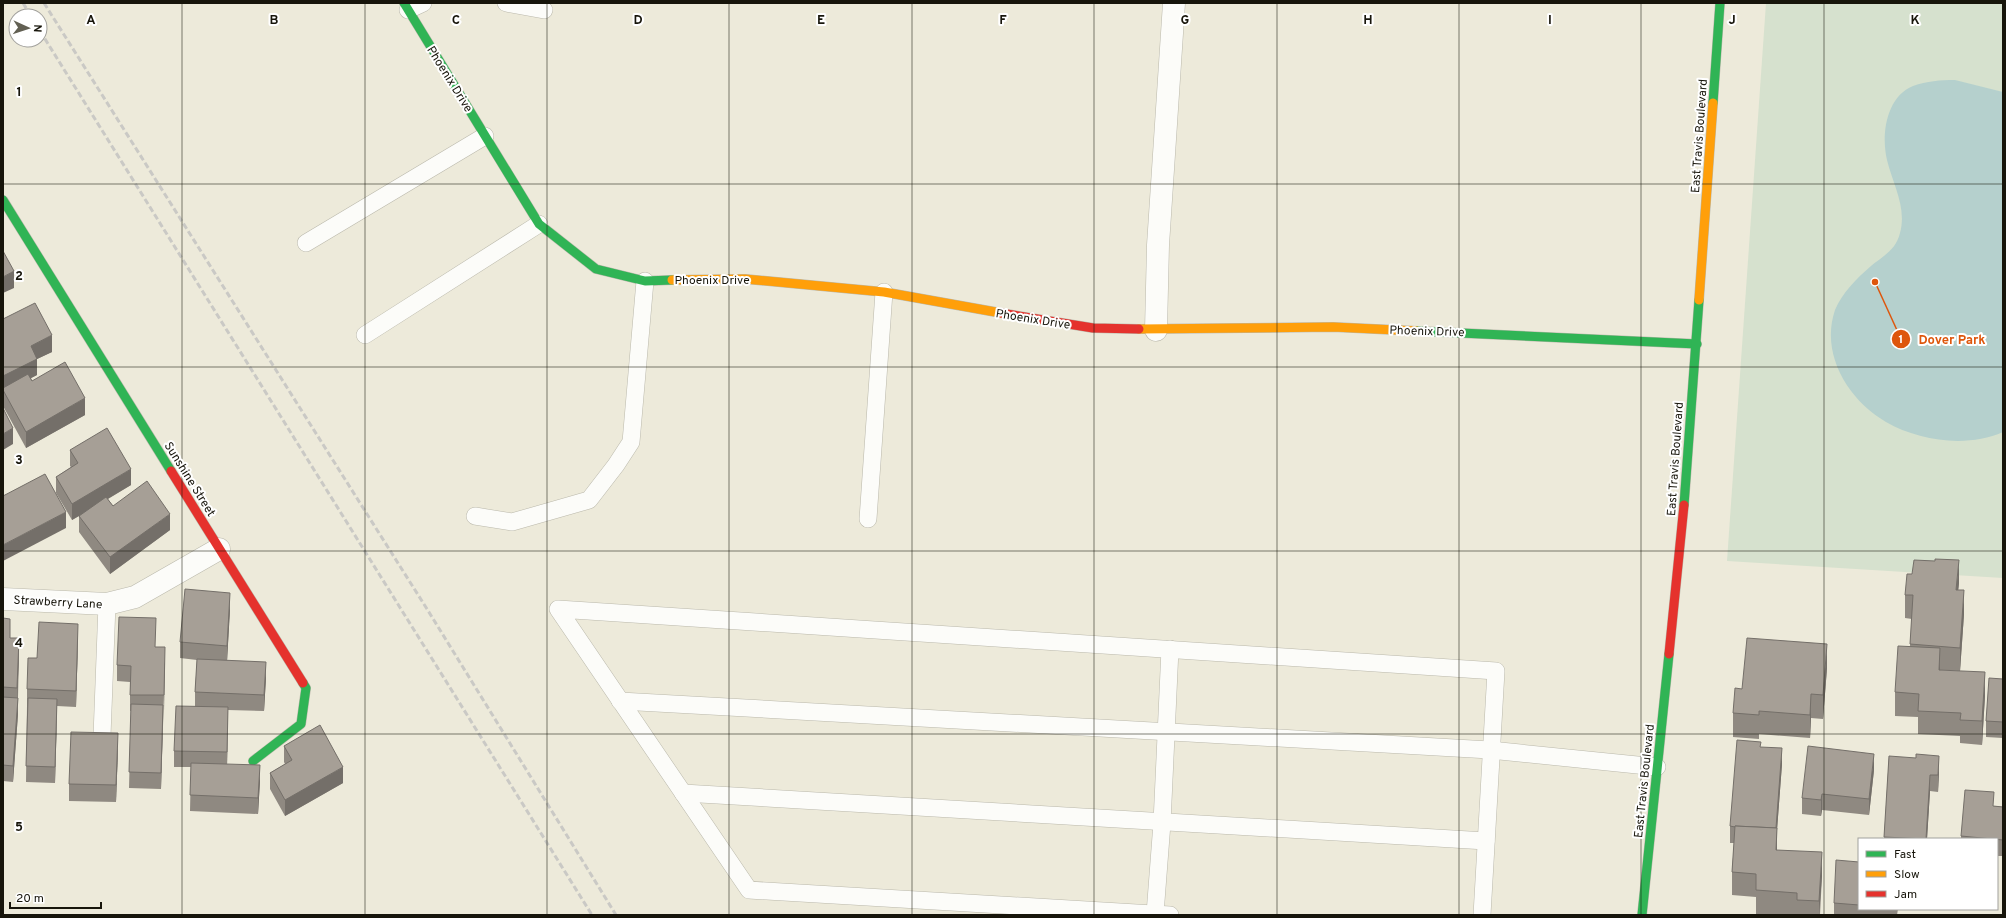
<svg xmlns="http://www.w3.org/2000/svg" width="2006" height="918" font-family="Overpass,sans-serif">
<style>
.green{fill:#d6e1ce}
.water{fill:#b5d0cd}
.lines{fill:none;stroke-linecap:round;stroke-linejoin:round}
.lane-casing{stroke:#bab8ab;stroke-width:18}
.street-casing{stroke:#bab8ab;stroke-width:23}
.fast-casing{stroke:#bab8ab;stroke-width:10}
.slow-casing{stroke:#bab8ab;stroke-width:10}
.jam-casing{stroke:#bab8ab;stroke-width:10}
.lane{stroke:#fcfcf9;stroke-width:17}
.street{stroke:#fcfcf9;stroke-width:22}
.fast{stroke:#30b455;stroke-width:9}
.slow{stroke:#ff9f0a;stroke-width:9}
.jam{stroke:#e5322d;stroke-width:9}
.rail{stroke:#cac9c5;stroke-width:3;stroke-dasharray:6 3;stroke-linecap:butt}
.wall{fill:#8f8981}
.shaded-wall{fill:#746f69}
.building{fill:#a69f96;stroke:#746f69}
.grid{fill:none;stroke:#17150b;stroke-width:1;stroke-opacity:0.55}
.labels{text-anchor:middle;stroke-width:4;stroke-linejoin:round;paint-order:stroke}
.street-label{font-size:12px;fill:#17150b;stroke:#fff}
.grid-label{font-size:13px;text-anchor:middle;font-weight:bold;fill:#17150b;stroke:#fff;stroke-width:4;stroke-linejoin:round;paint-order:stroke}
.leader{fill:none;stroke:#de560c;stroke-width:1.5}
.callout-dot{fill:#de560c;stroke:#fff;stroke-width:1.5}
.mark-label{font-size:12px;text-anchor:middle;font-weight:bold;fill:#fff}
.callout-label{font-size:13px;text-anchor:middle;font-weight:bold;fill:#de560c;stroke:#fff;stroke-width:4;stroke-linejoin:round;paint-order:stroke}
</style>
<rect width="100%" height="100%" fill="#edeada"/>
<!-- green -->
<path class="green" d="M1766,3H2003V578L1727,561Z"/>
<!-- water -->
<path class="water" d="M1955,80L2003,92V432C1967,448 1919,441 1886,422C1848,400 1820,354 1835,310C1842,293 1857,278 1871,266C1883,256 1896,250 1900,233C1907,207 1893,185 1887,160C1881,135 1886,97 1913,86C1927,81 1940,80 1955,80Z"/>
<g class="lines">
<!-- lane casing -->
<g class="lane-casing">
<g id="lane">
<path d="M506,3L544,10"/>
<path d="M408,10L423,3"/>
<path d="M306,243L485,136"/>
<path d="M365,335L539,224"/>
<path d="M475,516L512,522L589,500L616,465L631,442L645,281"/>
<path d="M868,519L884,292"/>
<path d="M620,701L1490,750L1657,767"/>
<path d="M102,736L107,604"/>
<path d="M683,793L1486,841"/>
<path d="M1155,914L1162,823L1170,649"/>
<path d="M1170,915L749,890L558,609L1496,671L1482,915"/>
</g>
</g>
<!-- street casing -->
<g class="street-casing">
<g id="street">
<path d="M1156,330L1158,245L1174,3"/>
<path d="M3,599L107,604L135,597L219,549"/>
</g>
</g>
<!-- fast casing -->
<g class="fast-casing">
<g id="fast">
<path d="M404,3L539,224L596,269L645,281L672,280"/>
<path d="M1713,103L1720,3"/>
<path d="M3,200L171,471"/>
<path d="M1417,331L1697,344"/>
<path d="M1684,505L1699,300"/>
<path d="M253,761L301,724L306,688L303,683"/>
<path d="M1642,915L1669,654"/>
</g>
</g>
<!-- slow casing -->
<g class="slow-casing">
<g id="slow">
<path d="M672,280L745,279L884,292L1001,313"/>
<path d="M1699,300L1713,103"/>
<path d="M1139,329L1333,327L1417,331"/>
</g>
</g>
<!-- jam casing -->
<g class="jam-casing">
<g id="jam">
<path d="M1001,313L1093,328L1139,329"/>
<path d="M171,471L303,683"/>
<path d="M1669,654L1684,505"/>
</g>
</g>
<!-- lane -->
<use href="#lane" class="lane"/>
<!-- street -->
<use href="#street" class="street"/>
<!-- fast -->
<use href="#fast" class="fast"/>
<!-- slow -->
<use href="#slow" class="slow"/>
<!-- jam -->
<use href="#jam" class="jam"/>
<!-- rail -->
<g class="rail">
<path d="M23,3L31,16"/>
<path d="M44,3L427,609L616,915"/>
<path d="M40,31L592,915"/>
</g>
</g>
<!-- wall -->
<g class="wall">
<path d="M3,319L52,352L37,359V375L31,378L32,381L85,415L26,448L3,406Z"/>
<path d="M70,450L131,485L108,499L113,506L170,530L110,574L79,532V516L72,520L56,493V477L71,467L70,466Z"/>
<path d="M1935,559L1959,583L1958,590L1964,614L1960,671L1940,670L1985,696L1982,745L1960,743V736L1918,734V717L1895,716V692L1910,646L1912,619L1905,618V595L1912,574L1935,561Z"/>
<path d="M230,609L227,660L266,678L264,711L228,710L227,764L260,781L258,814L190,811L191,767H174V751L195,706V692L197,660L180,658V642Z"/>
<path d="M3,618L10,638L19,654L18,698V714L13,782L3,781Z"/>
<path d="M78,640L76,707L57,706L55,783L26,782L27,705V689L37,658Z"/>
<path d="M156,647L165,664L161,789L129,788L131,711H130V682L117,681V665Z"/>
<path d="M1827,668L1823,719L1811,718L1810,738L1759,734V739L1733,737V713L1742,689Z"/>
<path d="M2003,679V738L1986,737V721Z"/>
<path d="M284,746L343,783L285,816L270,789V773L285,764L284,762Z"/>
<path d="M1761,747L1782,764L1777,830V850L1822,876L1820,915H1776L1756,914V897L1732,895V872L1734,843H1730V826Z"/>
<path d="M118,749L116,802L69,801V784Z"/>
<path d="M1889,756L1939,772L1938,792L1930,791L1927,839H1884Z"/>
<path d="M1874,770L1869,815L1822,810L1821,816L1802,814V798Z"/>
<path d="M1994,806L2003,807V856H1997V839H1961V836Z"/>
<path d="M1859,862V909H1898L1897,915H1834V903Z"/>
</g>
<!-- shaded-wall -->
<g class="shaded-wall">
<path d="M14,271V288L3,293V277Z"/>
<path d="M52,335V352L37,359V375L4,392L3,390V376L31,346Z"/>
<path d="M85,398V415L26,448V432Z"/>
<path d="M13,428V444L3,450V434Z"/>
<path d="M131,469V485L72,520V504Z"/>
<path d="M66,512V528L3,561V545Z"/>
<path d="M170,514V530L110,574V557Z"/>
<path d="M1959,560V583L1956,613V590Z"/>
<path d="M1964,590V614L1960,671V648Z"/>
<path d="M230,593V609L227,662V646Z"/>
<path d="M78,624V640L76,707V691Z"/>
<path d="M19,638V654L17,704V688Z"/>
<path d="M1827,644V668L1823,719V695Z"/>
<path d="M165,647V664L164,711V695Z"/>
<path d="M1940,648V672L1939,670Z"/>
<path d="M266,662V678L264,711V695Z"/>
<path d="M1985,672V696L1982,745V721Z"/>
<path d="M1811,694V718L1810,738V715Z"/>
<path d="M18,698V714L13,782V766Z"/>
<path d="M57,699V715L55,783V767Z"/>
<path d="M163,705V721L161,789V773Z"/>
<path d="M228,707V723L227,768V752Z"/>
<path d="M118,733V749L116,802V785Z"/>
<path d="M1782,748V764L1777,830V852L1776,873V830Z"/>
<path d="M1874,754V770L1869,815V799Z"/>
<path d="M1939,756V772L1938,792V775Z"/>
<path d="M260,765V781L258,814V798Z"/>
<path d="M343,767V783L285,816V800Z"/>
<path d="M1930,775V791L1927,839H1926Z"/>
<path d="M1822,794V810L1821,816V800Z"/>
<path d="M1822,852V876L1819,915V901Z"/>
</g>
<!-- building -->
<g class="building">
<path d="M3,251L14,271L3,277Z"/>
<path d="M35,303L52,335L31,346L37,359L3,376V319Z"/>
<path d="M65,362L85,398L26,432L3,390V388L28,374L32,381Z"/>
<path d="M3,408L13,428L3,434Z"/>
<path d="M107,428L131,469L72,504L56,477L78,463L70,450Z"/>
<path d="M45,474L66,512L3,545V496Z"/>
<path d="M147,481L170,514L110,557L79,516L106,497L113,506Z"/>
<path d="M1935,559L1959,560L1956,590H1964L1960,648L1910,644L1913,595H1905L1907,574H1912L1914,560L1935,561Z"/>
<path d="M185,589L230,593L227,646L180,642Z"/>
<path d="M119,617L156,618L155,647H165L164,695H130L131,666L117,665Z"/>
<path d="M3,618L10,619V638H19L17,688L3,687Z"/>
<path d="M39,622L78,624L76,691L27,689L28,658H37Z"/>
<path d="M1747,638L1827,644L1823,695L1811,694L1810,715L1759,711V715L1733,713L1735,688L1742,689Z"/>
<path d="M1898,646L1940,648L1939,670L1985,672L1982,721L1960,720L1961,713L1918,711L1919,694L1895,692Z"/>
<path d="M197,659L266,662L264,695L195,692Z"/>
<path d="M1989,678L2003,679V722L1986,721Z"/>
<path d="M3,697L18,698L13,766L3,765Z"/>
<path d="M28,698L57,699L55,767L26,766Z"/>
<path d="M131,704L163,705L161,773L129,772Z"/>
<path d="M176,706L228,707L227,752L174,751Z"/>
<path d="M320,725L343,767L285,800L270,773L292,760L284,746Z"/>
<path d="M71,732L118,733L116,785L69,784Z"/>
<path d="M1737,740L1761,742L1760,747L1782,748L1776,828L1735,826V827L1730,826Z"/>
<path d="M1808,746L1874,754L1869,799L1822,794L1821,800L1802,798Z"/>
<path d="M1916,754L1939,756L1938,775H1930L1926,839L1884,837L1889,756L1916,758Z"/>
<path d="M191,763L260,765L258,798L190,795Z"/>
<path d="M1965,790L1994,792L1993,806L2003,807V840L1961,836Z"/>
<path d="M1735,826L1777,828L1776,850L1822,852L1819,901L1797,900V893L1756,890V874L1732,872Z"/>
<path d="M1836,860L1859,862V905L1834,903Z"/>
</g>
<!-- grid -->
<path class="grid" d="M182,3V915M365,3V915M547,3V915M729,3V915M912,3V915M1094,3V915M1277,3V915M1459,3V915M1641,3V915M1824,3V915M3,184H2003M3,367H2003M3,551H2003M3,734H2003"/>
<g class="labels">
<!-- street labels -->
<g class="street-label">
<text transform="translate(450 79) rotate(58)" y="4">Phoenix Drive</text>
<text transform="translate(1699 136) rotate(-86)" y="4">East Travis Boulevard</text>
<text x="712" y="284">Phoenix Drive</text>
<text transform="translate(1033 319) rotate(9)" y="4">Phoenix Drive</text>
<text transform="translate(1427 331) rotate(2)" y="4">Phoenix Drive</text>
<text transform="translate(1675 459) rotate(-86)" y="4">East Travis Boulevard</text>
<text transform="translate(190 479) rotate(58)" y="4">Sunshine Street</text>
<text transform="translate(58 602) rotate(3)" y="4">Strawberry Lane</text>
<text transform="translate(1644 781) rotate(-84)" y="4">East Travis Boulevard</text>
</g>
</g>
<g class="grid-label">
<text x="91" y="24">A</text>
<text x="274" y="24">B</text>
<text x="456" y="24">C</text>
<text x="638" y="24">D</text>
<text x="821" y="24">E</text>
<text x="1003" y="24">F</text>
<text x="1185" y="24">G</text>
<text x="1368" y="24">H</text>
<text x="1550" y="24">I</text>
<text x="1732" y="24">J</text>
<text x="1915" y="24">K</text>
<text x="19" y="96">1</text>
<text x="19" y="280">2</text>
<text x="19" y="464">3</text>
<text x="19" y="647">4</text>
<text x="19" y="831">5</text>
</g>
<!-- callouts -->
<path class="leader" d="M1875 282L1901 339"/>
<g class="callout-dot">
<circle cx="1875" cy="282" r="4"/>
<circle cx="1901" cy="339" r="10"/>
</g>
<g class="mark-label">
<text x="1901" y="343">1</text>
</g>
<g class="callout-label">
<text x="1952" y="344">Dover Park</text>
</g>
<!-- border -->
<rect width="2006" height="918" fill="none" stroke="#17150b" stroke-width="8"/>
<!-- legend -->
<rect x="1858" y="838" width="140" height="72" fill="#ffffff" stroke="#a2a19d"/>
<rect x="1866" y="851" width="20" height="6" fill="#30b455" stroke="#a2a19d"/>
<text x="1894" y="858" font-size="12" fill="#17150b">Fast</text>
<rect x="1866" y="871" width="20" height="6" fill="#ff9f0a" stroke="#a2a19d"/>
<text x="1894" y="878" font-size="12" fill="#17150b">Slow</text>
<rect x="1866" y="891" width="20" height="6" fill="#e5322d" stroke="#a2a19d"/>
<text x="1894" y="898" font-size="12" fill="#17150b">Jam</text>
<!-- north arrow -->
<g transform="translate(28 28) rotate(93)"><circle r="19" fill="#ffffff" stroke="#a2a19d"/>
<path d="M0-3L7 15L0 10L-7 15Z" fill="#626053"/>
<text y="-6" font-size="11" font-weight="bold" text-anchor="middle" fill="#17150b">N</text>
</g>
<!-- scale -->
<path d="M10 902v6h91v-6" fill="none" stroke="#17150b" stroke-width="2"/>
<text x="16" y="902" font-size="12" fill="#17150b" stroke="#ffffff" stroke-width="3" paint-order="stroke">20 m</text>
</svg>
